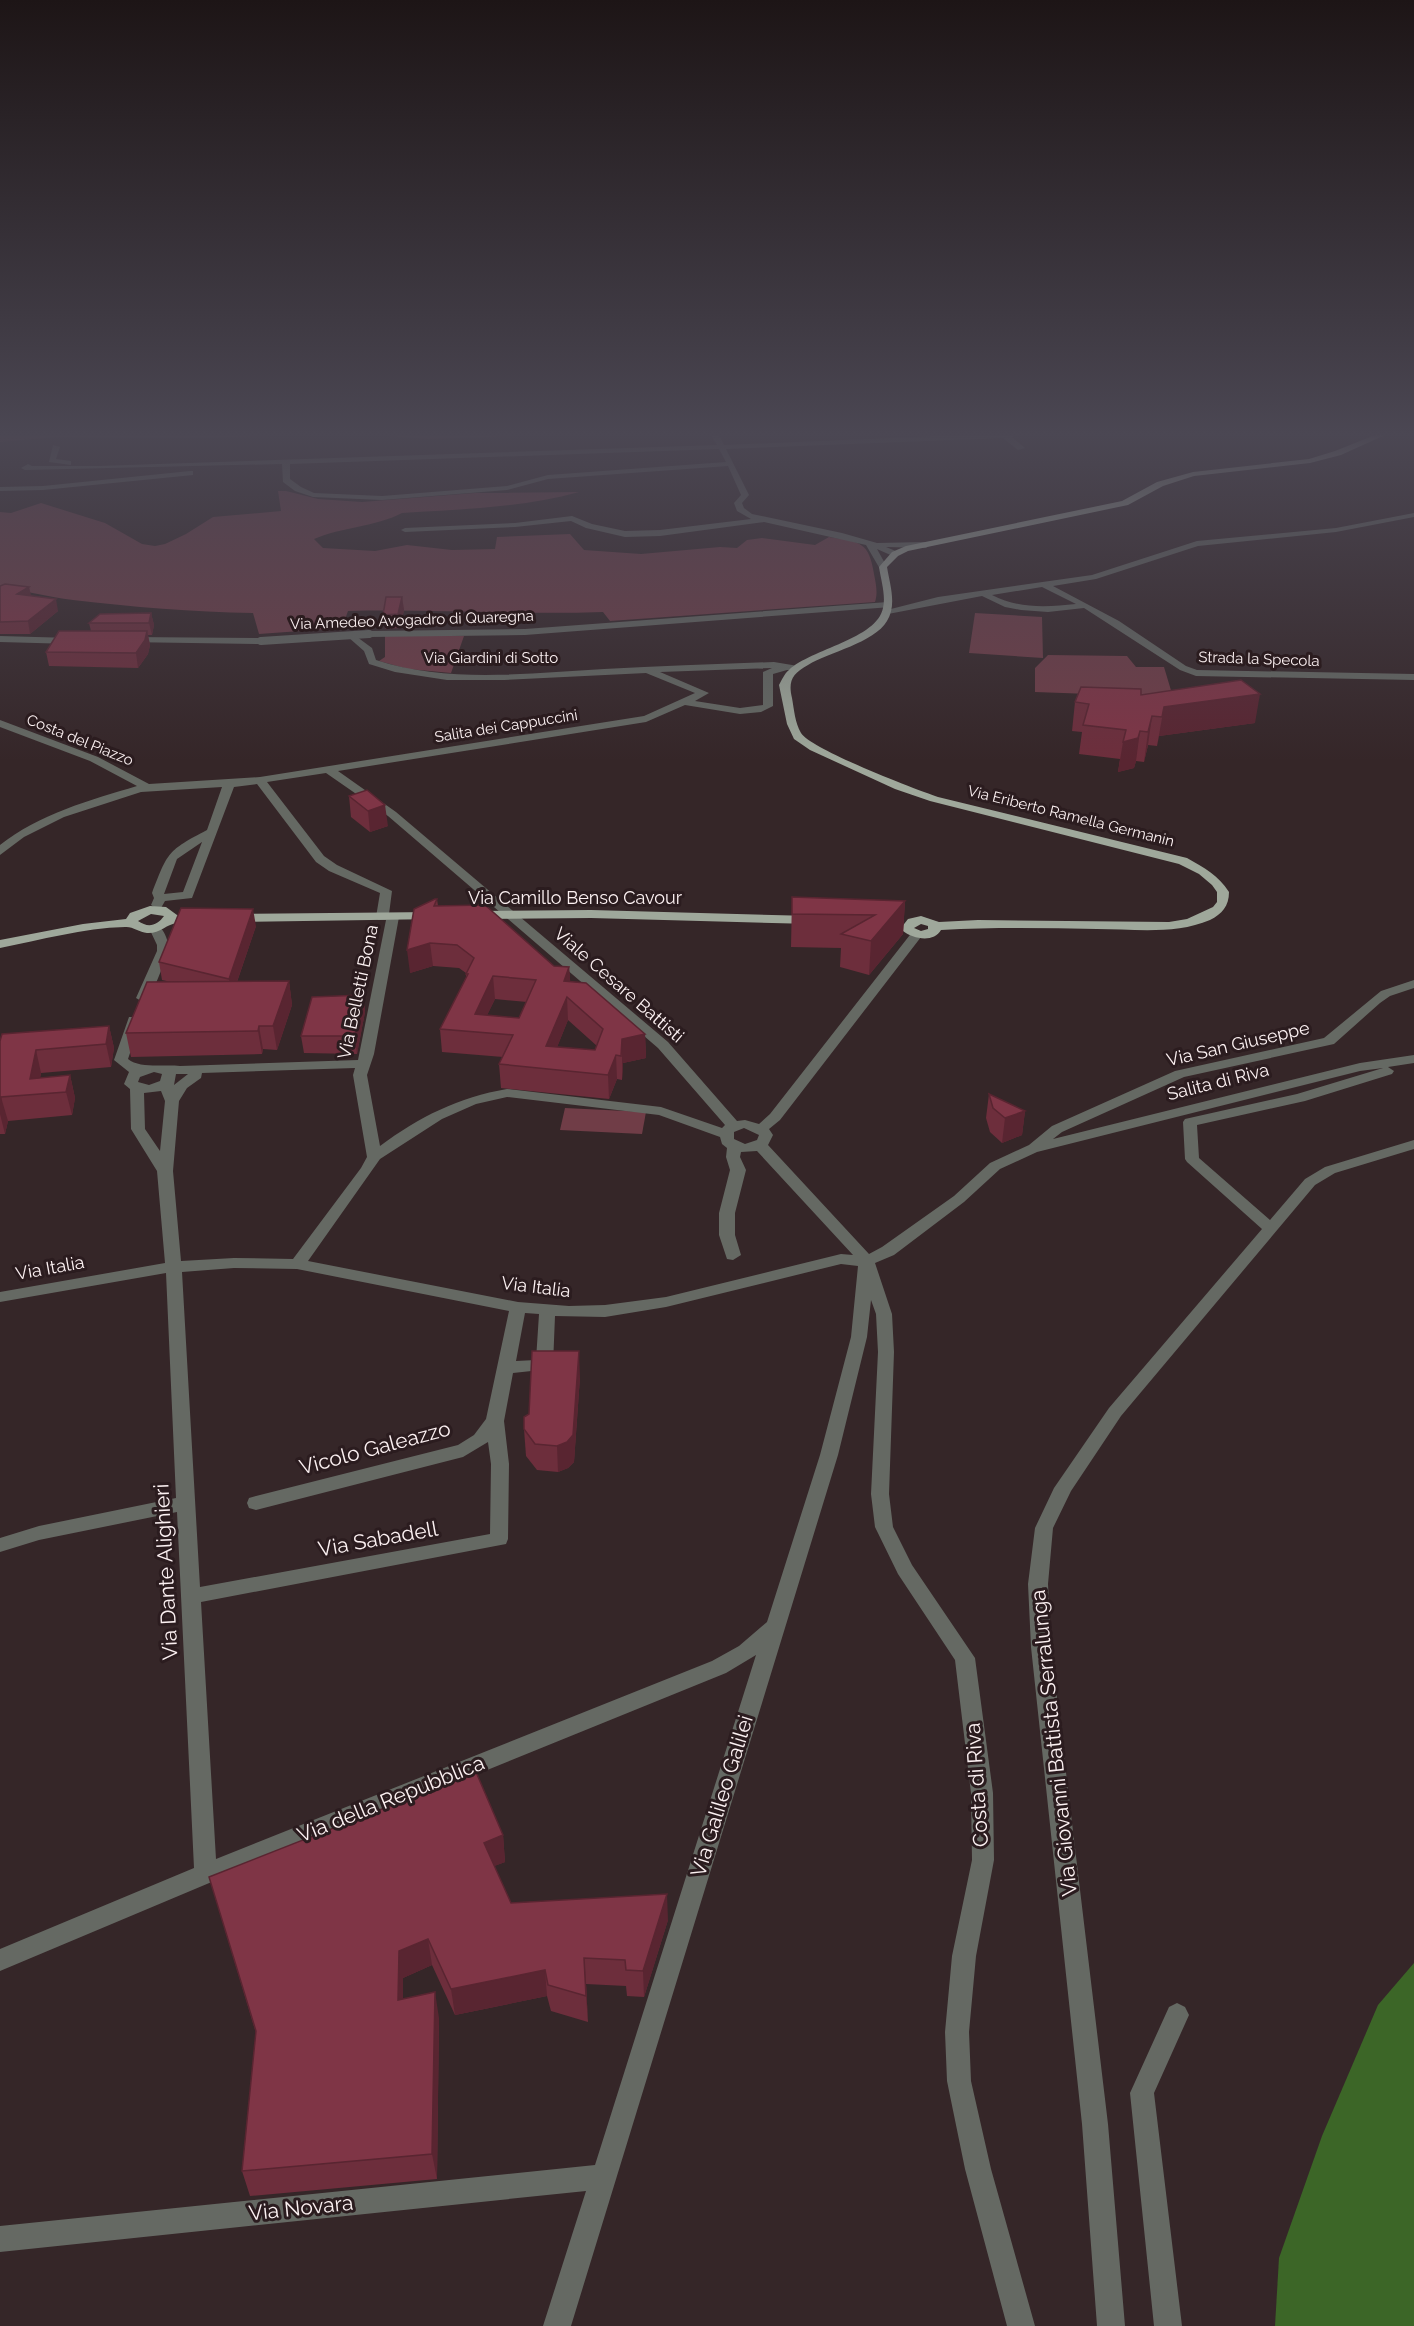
<svg xmlns="http://www.w3.org/2000/svg" width="1414" height="2326" font-family="Raleway,sans-serif">
<style>
.green{fill:#703d47}
.water{fill:#3c6627}
.lines{fill:none;stroke-linecap:round;stroke-linejoin:round}
.minor{fill:#656963;fill-rule:evenodd}
.major{fill:#9fa89b;fill-rule:evenodd}
.minor-bridge{stroke:#656963;stroke-width:8}
.wall{fill:#6d2e3c;fill-rule:evenodd}
.shaded-wall{fill:#592531}
.building{fill:#7f3546;stroke:#592531;stroke-width:1.5;fill-rule:evenodd}
.labels{text-anchor:middle;stroke-width:6;stroke-linejoin:round;paint-order:stroke}
.far-street-label{font-size:15px;fill:#fcf1f2;stroke:#2b1c1f}
.street-label{font-size:18px;fill:#fcf1f2;stroke:#2b1c1f}
.near-street-label{font-size:21px;fill:#fcf1f2;stroke:#2b1c1f}
</style>
<rect width="100%" height="100%" fill="#352628"/>
<!-- green -->
<g class="green">
<path d="M0,435H323L186,438L56,437L0,442Z"/>
<path d="M374,435H545L428,439Z"/>
<path d="M278,491H286L318,499L362,502L475,493L579,492C522,508 460,509 402,513C375,527 342,527 314,539L323,548L375,551L407,545L452,550L495,549L497,537L570,534L584,550L641,554L720,547L737,548L747,540L762,538L815,545L829,537C861,542 869,542 874,574C876,584 878,593 875,602L610,621L603,612C518,615 433,609 348,611L342,628L259,634L253,613C193,612 132,607 73,600C48,597 25,590 0,588V512L11,513L41,503L105,523L142,544L155,546L165,544L186,534L213,517L281,511Z"/>
<path d="M975,613L1042,617L1043,658L969,653Z"/>
<path d="M385,635L464,636L451,673L408,669L379,661L385,657Z"/>
<path d="M1048,655L1127,656L1136,667H1164L1173,697L1035,692V668Z"/>
<path d="M565,1108L646,1112L642,1134L560,1130Z"/>
</g>
<!-- water -->
<path class="water" d="M1414,1963V2326H1275L1279,2258L1322,2136L1378,2005Z"/>
<g class="lines">
<!-- minor -->
<g class="minor">
<path d="M711,435H719L724,445L960,435H1016L1012,437L1025,448L1018,450L1003,438L726,449L749,495L742,503L744,508L752,514L842,533L877,543L926,542L930,545L926,548L886,547L898,552V556L895,557L877,549L887,567L883,570L880,569L866,545L764,522L660,536L625,537L586,528L571,521L515,527L405,532L401,530L405,528L515,523L572,516L592,524L625,531L660,530L751,519L737,511L734,503L741,495L728,466L548,479L507,490L382,500L313,497L295,491L283,482L282,464L25,470L21,468L28,464L32,466H98L717,445ZM719,449L726,462L548,475L507,486L382,496L314,493L301,487L290,479V464Z"/>
<path d="M53,445L60,447L56,459L71,461V465L49,462Z"/>
<path d="M190,471H193V475L43,490L0,491V487L43,486Z"/>
<path d="M1414,513V517L1336,532L1198,546L1096,579L1053,586L1119,621L1186,666L1197,670L1414,674V680L1196,676L1180,670L1084,608L1048,612L1021,610L1005,607L982,596L888,614L883,611L938,597L1092,575L1197,541L1336,528ZM1042,587L1076,604C1048,607 1018,609 992,595Z"/>
<path d="M888,602L891,603V607L525,635L369,637L364,634L369,631L525,629Z"/>
<path d="M353,634L372,648L376,660C449,684 529,673 604,669C661,666 717,664 774,662L798,666V670H787L773,674V706L761,712L740,714L685,705L646,722L338,771L396,812L668,1042L737,1121L745,1120L759,1124L770,1114L913,931H921L923,934L921,937L780,1120L769,1129L773,1135L768,1145L869,1254L882,1247L954,1196L990,1163L1029,1145L1052,1126L1175,1071L1324,1038L1381,991L1414,980V988L1390,996L1380,1003L1334,1044L1184,1077L1062,1132L1053,1139L1360,1063L1414,1055V1063L1388,1067L1394,1071L1392,1074L1305,1101L1197,1125L1199,1158L1270,1220L1305,1179L1325,1167L1414,1140V1149L1335,1173L1315,1185L1121,1416L1071,1491L1053,1528L1048,1584L1051,1647L1108,2124L1125,2326H1097L1082,2124L1031,1647L1028,1584L1035,1528L1054,1488L1109,1408L1262,1229L1187,1162L1185,1159L1183,1122L1185,1119L1297,1094L1383,1068L1360,1071L1037,1152L1000,1169L964,1202L894,1255L875,1263L892,1314L894,1352L889,1494L893,1527L912,1565L975,1658L993,1793L994,1860L976,1956L969,2032L971,2081L991,2169L1035,2326H1007L965,2169L947,2081L945,2032L952,1956L972,1860L971,1793L955,1660L898,1574L875,1527L871,1494L878,1352L876,1314L871,1300L867,1337L838,1455L571,2326H543L586,2191L0,2252V2226L595,2165L756,1655L726,1673L214,1881L0,1971V1949L194,1868L177,1512L39,1540L0,1552V1538L39,1526L176,1498L166,1273L0,1302V1292L165,1263L157,1171L131,1129L130,1089L124,1084L129,1072L114,1060L129,1017H139L141,1020L128,1059C140,1069 164,1064 180,1066L358,1060L386,920H378L376,917L380,893L329,871L316,862L257,784L234,787L192,898L165,901L161,908L157,909L151,905L154,898L152,893C168,852 167,851 207,830L222,787L141,792L64,817L24,837L0,855V845C39,814 90,800 137,786L90,761L0,727V720L98,757L149,784L260,777L644,716L695,693L646,673L504,680H447L395,672L369,664L364,651L348,637ZM772,668L763,672V705L740,708L695,701L709,693L660,672ZM326,773L388,816L658,1048L725,1125L722,1128L661,1107L507,1089C459,1097 419,1117 380,1146L367,1075L374,1054L399,917L397,914H389L392,891L337,865L324,856L267,782ZM202,842L183,892L164,894L177,859ZM355,1068L353,1075L367,1157L361,1168L293,1259L234,1258L181,1261L173,1171L179,1101L187,1088L201,1078L202,1073ZM154,1072L162,1074L160,1081L149,1085L138,1082L140,1077ZM176,1074H188L174,1085ZM161,1091L165,1101L160,1151L145,1129L144,1093ZM507,1097L659,1115L720,1137L722,1144L727,1148L726,1157L730,1170L719,1213V1235L727,1259L733,1260L741,1255L735,1235V1213L746,1170L740,1157L741,1152L757,1151L853,1255L841,1254L666,1297L605,1305L569,1306L518,1302L308,1261L380,1159L442,1119L476,1104ZM744,1128L759,1135L757,1140L745,1144L734,1139V1132ZM841,1264L858,1266L851,1337L820,1455L767,1622L739,1646L712,1661L216,1859L201,1602L506,1544L508,1539L509,1464L504,1421L513,1373L550,1369L553,1365L555,1316L605,1317L666,1307ZM234,1268L297,1269L509,1311L486,1419L474,1435L458,1445L256,1496L249,1498L247,1503L249,1508L256,1510L463,1457L488,1442L491,1464L490,1534L200,1587L182,1272ZM525,1313L539,1314L536,1360L516,1361Z"/>
<path d="M0,636L72,638L77,641L72,644L0,642Z"/>
<path d="M129,637L261,638L266,641L261,644L126,642L124,640Z"/>
<path d="M155,924C164,927 169,942 169,951L150,998L143,1002L136,998L157,951V945L149,928Z"/>
<path d="M1177,2003L1185,2007L1189,2015L1154,2093L1182,2326H1154L1130,2093L1169,2007Z"/>
</g>
<!-- major -->
<g class="major">
<path d="M1375,435H1385L1341,455L1310,463L1194,476L1163,486L1128,505L908,551L898,556L887,567C890,585 897,605 887,621C874,643 829,652 808,665C792,674 788,681 792,698C794,709 795,723 801,733C812,750 915,789 938,797L1187,858C1205,868 1218,875 1229,892C1229,906 1222,914 1210,920C1175,935 1133,929 1097,929C1045,928 993,927 941,930C934,943 913,939 903,931L901,928L908,919L921,916L939,922L978,920L1169,922L1187,919L1213,907L1217,902V892L1212,885L1199,874L1179,864L930,801L895,789L810,750L794,739L787,724L779,685C782,680 784,674 789,670C811,649 877,639 883,608C886,596 881,580 879,567L892,552L906,546L1122,501L1157,482L1193,472L1309,459L1335,451ZM921,924L928,926V929L921,931L914,928Z"/>
<path d="M150,906L166,907L177,915H197L203,919C196,925 186,922 177,923C167,924 159,934 147,933C139,932 132,926 125,927C83,928 41,940 0,948V940L83,924L126,919L130,913ZM151,914L164,916C157,926 148,928 138,921Z"/>
<path d="M591,910L812,916L818,920L812,924L591,918L476,919L470,915L476,911Z"/>
<path d="M434,912L438,913L440,916L438,919L236,922L230,918L236,914Z"/>
</g>
<!-- minor-bridge -->
<path class="minor-bridge" d="M261,641L369,634"/>
</g>
<!-- wall -->
<g class="wall">
<path d="M0,586L31,596L58,611L30,634H0Z"/>
<path d="M402,597L404,610L400,628L385,629L383,615Z"/>
<path d="M151,613L154,625L152,635H148L150,645L148,654L138,668L49,666L46,652L91,631L89,623Z"/>
<path d="M1141,695L1255,723L1159,736L1157,746L1148,745L1144,762L1136,761L1134,768L1118,772L1120,759L1079,754L1082,732L1072,731L1075,702Z"/>
<path d="M349,796L388,826L370,832L351,817Z"/>
<path d="M792,897L905,901L903,934L869,975L840,967L841,948L791,947Z"/>
<path d="M437,899L438,906L554,966L569,967L570,982L645,1034L646,1058L623,1063L622,1080L617,1079L609,1099L501,1088L499,1064L503,1057L442,1052L440,1029L466,978V973L459,968L433,966L410,973ZM495,999L527,1002L519,1018L487,1015ZM568,1020L597,1046L595,1050L557,1047Z"/>
<path d="M256,926L237,982L289,981L292,1005L277,1050L263,1049L262,1054L131,1057L126,1033L171,982L162,980L159,962Z"/>
<path d="M363,995L365,1012L357,1054L304,1053L301,1036Z"/>
<path d="M109,1026L114,1048L111,1067L41,1073L40,1078L70,1075L75,1098L72,1115L8,1121L5,1134H0V1041Z"/>
<path d="M989,1094L1025,1111L1022,1135L1002,1143L990,1132L986,1118Z"/>
<path d="M580,1377L574,1462L568,1468L558,1472L537,1470L526,1456L524,1429Z"/>
<path d="M503,1835L505,1862L494,1866L511,1903L668,1920L644,1997L627,1996L626,1986L586,1984L588,2022L551,2011L547,1996L455,2015L432,1965L403,1978V1999L439,2018L437,2179L250,2196L242,2171L256,2033L209,1877Z"/>
</g>
<!-- shaded-wall -->
<g class="shaded-wall">
<path d="M29,587L32,599L17,594Z"/>
<path d="M402,597L404,610L400,628L398,614Z"/>
<path d="M56,599L58,611L30,634L28,621Z"/>
<path d="M151,613L154,625L152,635L149,623Z"/>
<path d="M147,631L150,645L148,654L138,668L136,653Z"/>
<path d="M1260,694L1255,723L1159,736L1157,746L1164,707Z"/>
<path d="M1152,716L1148,745L1144,762L1148,732Z"/>
<path d="M1140,731L1136,761L1134,768L1118,772L1123,742Z"/>
<path d="M385,805L388,826L370,832L368,811Z"/>
<path d="M905,901L903,934L869,975L871,941Z"/>
<path d="M253,909L256,926L232,996L229,979Z"/>
<path d="M430,943L433,966L410,973L407,950Z"/>
<path d="M569,967L571,990L567,997L568,1020L548,1070L546,1046L564,981Z"/>
<path d="M493,976L495,999L479,1032L475,1014Z"/>
<path d="M289,981L292,1005L277,1050L273,1026Z"/>
<path d="M363,995L365,1012L357,1054L355,1036Z"/>
<path d="M109,1026L114,1048L111,1067L106,1044Z"/>
<path d="M259,1026L263,1049L262,1054L258,1031Z"/>
<path d="M645,1034L646,1058L623,1063L622,1080V1039Z"/>
<path d="M36,1050L41,1073L37,1094L30,1079Z"/>
<path d="M616,1055L617,1079L609,1099L608,1075Z"/>
<path d="M70,1075L75,1098L72,1115L66,1092Z"/>
<path d="M1,1097L8,1121L5,1134L0,1114V1105Z"/>
<path d="M1025,1111L1022,1135L1002,1143L1005,1118Z"/>
<path d="M579,1351L580,1377L574,1462L568,1468L558,1472L557,1446Z"/>
<path d="M503,1835L505,1862L487,1869L484,1843Z"/>
<path d="M667,1894L668,1920L644,1997L643,1971Z"/>
<path d="M428,1939L432,1965L403,1978V2026L398,2000L399,1951Z"/>
<path d="M584,1958L586,1984L588,2022L586,1996Z"/>
<path d="M545,1970L547,1996L455,2015L451,1989Z"/>
<path d="M435,1992L439,2018L437,2179L432,2154Z"/>
</g>
<!-- building -->
<g class="building">
<path d="M5,584L29,587L17,594L56,599L28,621L0,622V586Z"/>
<path d="M386,597H402L398,614L383,615Z"/>
<path d="M151,613L149,623H89L100,614Z"/>
<path d="M59,631H147L145,640L136,653L46,652Z"/>
<path d="M1241,680L1260,694L1164,707L1162,717L1152,716L1148,732L1140,731L1138,738L1123,742L1126,730L1083,725L1089,704L1075,702L1081,687L1141,689V695Z"/>
<path d="M367,790L385,805L368,811L349,796Z"/>
<path d="M792,897L905,901L871,941L841,934L875,915L792,914Z"/>
<path d="M435,899H437L434,906L485,905L554,966L569,967L564,981L586,983L645,1034L622,1039L621,1056L616,1055L608,1075L499,1064L513,1035L440,1029L468,974H466L474,958L457,945L430,943L407,950L414,909ZM493,976L536,980L519,1018L475,1014ZM567,997L603,1029L595,1050L546,1046Z"/>
<path d="M181,908L253,909L229,979L159,962Z"/>
<path d="M289,981L273,1026H259L258,1031L126,1033L147,982Z"/>
<path d="M363,995L355,1036H301L312,997Z"/>
<path d="M109,1026L106,1044L36,1050L30,1079L70,1075L66,1092L1,1097L0,1105V1041L2,1034Z"/>
<path d="M989,1094L1025,1111L1005,1118L993,1108Z"/>
<path d="M532,1351H579L573,1435L567,1442L557,1446L535,1444L524,1429V1417L529,1414Z"/>
<path d="M476,1772L503,1835L484,1843L511,1903L667,1894L643,1971L626,1970L625,1960L584,1958L586,1996L548,1985L545,1970L451,1989L428,1939L399,1951L398,2000L435,1992L432,2154L242,2171L256,2031L209,1877Z"/>
</g>
<!-- sky -->
<linearGradient id="sky" x2="0" y2="1"><stop stop-color="#1d1516"/><stop offset="0.57" stop-color="#4b4753"/><stop offset="1" stop-color="#4b4753" stop-opacity="0"/></linearGradient>
<rect width="1414" height="761" fill="url(#sky)"/>
<g class="labels">
<!-- far-street labels -->
<g class="far-street-label">
<text transform="translate(412 620) rotate(-2)" y="5">Via Amedeo Avogadro di Quaregna</text>
<text x="491" y="663">Via Giardini di Sotto</text>
<text transform="translate(1259 659) rotate(2)" y="5">Strada la Specola</text>
<text transform="translate(506 726) rotate(-9)" y="5">Salita dei Cappuccini</text>
<text transform="translate(80 740) rotate(22)" y="5">Costa del Piazzo</text>
<text transform="translate(1071 816) rotate(14)" y="5">Via Eriberto Ramella Germanin</text>
</g>
<!-- street labels -->
<g class="street-label">
<text x="575" y="904">Via Camillo Benso Cavour</text>
<text transform="translate(619 985) rotate(41)" y="6">Viale Cesare Battisti</text>
<text transform="translate(358 992) rotate(-78)" y="6">Via Belletti Bona</text>
<text transform="translate(1238 1044) rotate(-13)" y="6">Via San Giuseppe</text>
<text transform="translate(1218 1082) rotate(-14)" y="6">Salita di Riva</text>
<text transform="translate(50 1268) rotate(-10)" y="6">Via Italia</text>
<text transform="translate(536 1287) rotate(7)" y="6">Via Italia</text>
</g>
<!-- near-street labels -->
<g class="near-street-label">
<text transform="translate(375 1448) rotate(-15)" y="7">Vicolo Galeazzo</text>
<text transform="translate(378 1539) rotate(-10)" y="7">Via Sabadell</text>
<text transform="translate(166 1572) rotate(-93)" y="7">Via Dante Alighieri</text>
<text transform="translate(1054 1743) rotate(-96)" y="7">Via Giovanni Battista Serralunga</text>
<text transform="translate(977 1785) rotate(-94)" y="7">Costa di Riva</text>
<text transform="translate(722 1796) rotate(-73)" y="7">Via Galileo Galilei</text>
<text transform="translate(391 1799) rotate(-22)" y="7">Via della Repubblica</text>
<text transform="translate(301 2208) rotate(-6)" y="7">Via Novara</text>
</g>
</g>
</svg>
